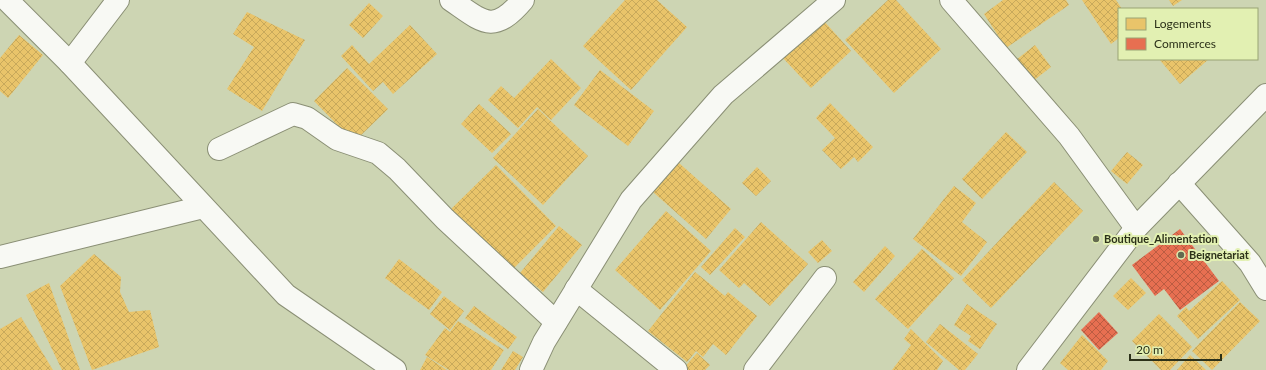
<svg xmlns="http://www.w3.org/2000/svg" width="1266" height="370" font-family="Lato,sans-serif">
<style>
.homes{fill:url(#homes-cross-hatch)}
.shops{fill:url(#shops-cross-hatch)}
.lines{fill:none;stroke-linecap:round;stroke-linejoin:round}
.minor-casing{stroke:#8a8f75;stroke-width:24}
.minor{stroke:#f8f9f4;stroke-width:22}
.poi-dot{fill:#646a4f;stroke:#e2f0b2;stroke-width:1.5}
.labels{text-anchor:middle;stroke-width:4;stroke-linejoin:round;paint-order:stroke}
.poi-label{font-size:11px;font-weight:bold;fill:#2c3119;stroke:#e2f0b2;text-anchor:start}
</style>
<defs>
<pattern id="homes-cross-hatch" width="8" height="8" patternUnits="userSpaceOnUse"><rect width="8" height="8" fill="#e9c46a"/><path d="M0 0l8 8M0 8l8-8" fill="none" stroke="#c8a95b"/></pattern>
<pattern id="shops-cross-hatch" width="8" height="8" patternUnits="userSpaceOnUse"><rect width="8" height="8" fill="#e76f51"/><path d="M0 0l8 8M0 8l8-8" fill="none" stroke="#bb5c42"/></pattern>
</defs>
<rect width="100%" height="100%" fill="#cdd5b3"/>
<!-- homes -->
<g class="homes">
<path d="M625,0H657L687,27L631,90L583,46Z"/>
<path d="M888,0H896L941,49L894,93L845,40Z"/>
<path d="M1003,0H1066L1069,5L1006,48L984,14Z"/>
<path d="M1082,0H1116L1122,9H1119V38L1111,44Z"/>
<path d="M1169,0H1182L1173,6Z"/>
<path d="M369,3L383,16L363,38L349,25Z"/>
<path d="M247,12L305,40L262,111L227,89L254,47L233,34Z"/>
<path d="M822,19L851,51L811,88L782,57Z"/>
<path d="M410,25L437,54L393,94L383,82L373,91L341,56L352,45L369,64Z"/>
<path d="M19,35L43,55L8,98L0,91V58Z"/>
<path d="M1035,45L1051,67L1033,81L1016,60Z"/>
<path d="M551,59L581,88L551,120L537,107L518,128L488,100L501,86L514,98Z"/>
<path d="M1159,59H1209L1180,84Z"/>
<path d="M347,68L388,109L354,142L314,101Z"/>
<path d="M600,70L654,111L628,146L574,105Z"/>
<path d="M830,103L873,147L858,162L854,157L841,169L822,150L835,138L816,118Z"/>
<path d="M479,104L511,134L492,153L461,124Z"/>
<path d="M538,109L588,156L543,205L493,158Z"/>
<path d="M1006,132L1027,152L982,199L962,179Z"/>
<path d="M1127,152L1143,165L1127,184L1111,171Z"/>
<path d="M679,163L731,209L706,239L653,192Z"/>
<path d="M496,165L556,226L509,273L449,211Z"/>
<path d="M757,167L771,181L756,196L742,183Z"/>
<path d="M1054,182L1083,211L991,308L962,280Z"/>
<path d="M954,186L976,203L962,222L987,242L961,276L913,239Z"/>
<path d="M666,211L711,251L660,310L615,270Z"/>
<path d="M761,222L808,264L770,306L744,283L739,288L719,270Z"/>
<path d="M559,226L582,245L543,292L520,273Z"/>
<path d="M735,228L745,237L710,275L701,267Z"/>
<path d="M822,240L832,251L818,263L808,252Z"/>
<path d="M885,246L895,256L864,292L853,282Z"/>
<path d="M922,249L954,278L908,329L875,299Z"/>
<path d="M94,254L121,277L120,292L129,312L150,310L159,347L92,370L60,286Z"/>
<path d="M399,259L442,292L429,310L385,278Z"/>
<path d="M695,272L725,296L728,292L757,316L726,355L713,344L703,357L696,351L687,362L648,331Z"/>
<path d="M1131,278L1146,293L1128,310L1113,296Z"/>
<path d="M1222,281L1240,300L1198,339L1177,316L1186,307L1189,311Z"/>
<path d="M49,283L80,370H62L26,295Z"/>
<path d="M444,296L464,311L450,330L430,314Z"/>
<path d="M1240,302L1260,321L1212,370L1192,351Z"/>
<path d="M967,304L997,324L980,349L968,341L971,336L954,325Z"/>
<path d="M474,306L517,337L508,349L465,318Z"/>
<path d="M1159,314L1192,347L1170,370H1161L1132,341Z"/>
<path d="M21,317L53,370H0V329Z"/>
<path d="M458,321L504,350L491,370H449L425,355L445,328L450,332Z"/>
<path d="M940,324L978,354L965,370H959L926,342Z"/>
<path d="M911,329L943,361L937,370H892L911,345L904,339Z"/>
<path d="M1082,335L1108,361L1101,370H1068L1060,363Z"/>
<path d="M513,351L523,357L515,370H501Z"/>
<path d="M697,353L710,365L705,370H682Z"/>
<path d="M1190,355L1206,370H1177Z"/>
<path d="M427,357L447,370H420Z"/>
</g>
<!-- shops -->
<g class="shops">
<path d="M1180,229L1219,281L1180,310L1164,289L1155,296L1132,265Z"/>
<path d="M1099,312L1118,333L1099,350L1081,330Z"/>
</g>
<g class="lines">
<!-- minor casing -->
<g class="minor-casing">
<g id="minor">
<path d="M7,0L70,63L286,295L395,370"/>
<path d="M451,0C483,22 493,35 523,0"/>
<path d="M951,0L1069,136L1136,228"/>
<path d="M70,63L118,0"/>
<path d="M219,149L293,114L307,118L337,139L378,153L397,169L445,219L556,322"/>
<path d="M1179,183L1250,263L1266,289"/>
<path d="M0,257L203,207"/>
<path d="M576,289L676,370"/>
<path d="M531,370L544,342L631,200L723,95L834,0"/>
<path d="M755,370L825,278"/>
<path d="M1028,370L1136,228L1266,95"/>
</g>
</g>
<!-- minor -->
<use href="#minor" class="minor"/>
</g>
<!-- markers -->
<g class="poi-dot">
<circle cx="1096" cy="239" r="4"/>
<circle cx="1181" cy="255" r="4"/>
</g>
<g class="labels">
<!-- poi labels -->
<g class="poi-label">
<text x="1104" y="243">Boutique_Alimentation</text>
<text x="1189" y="259">Beignetariat</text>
</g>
</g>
<!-- legend -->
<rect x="1118" y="8" width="140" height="52" fill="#e2f0b2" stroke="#99a475"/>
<rect x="1126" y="18" width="20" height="12" fill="#e9c46a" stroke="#99a475"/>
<text x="1154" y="28" font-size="12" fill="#2c3119">Logements</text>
<rect x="1126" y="38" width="20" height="12" fill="#e76f51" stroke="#99a475"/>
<text x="1154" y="48" font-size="12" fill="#2c3119">Commerces</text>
<!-- scale -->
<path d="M1130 354v6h91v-6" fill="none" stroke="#2c3119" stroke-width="2"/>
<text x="1136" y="354" font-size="12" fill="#2c3119" stroke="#e2f0b2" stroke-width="3" paint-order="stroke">20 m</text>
</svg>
